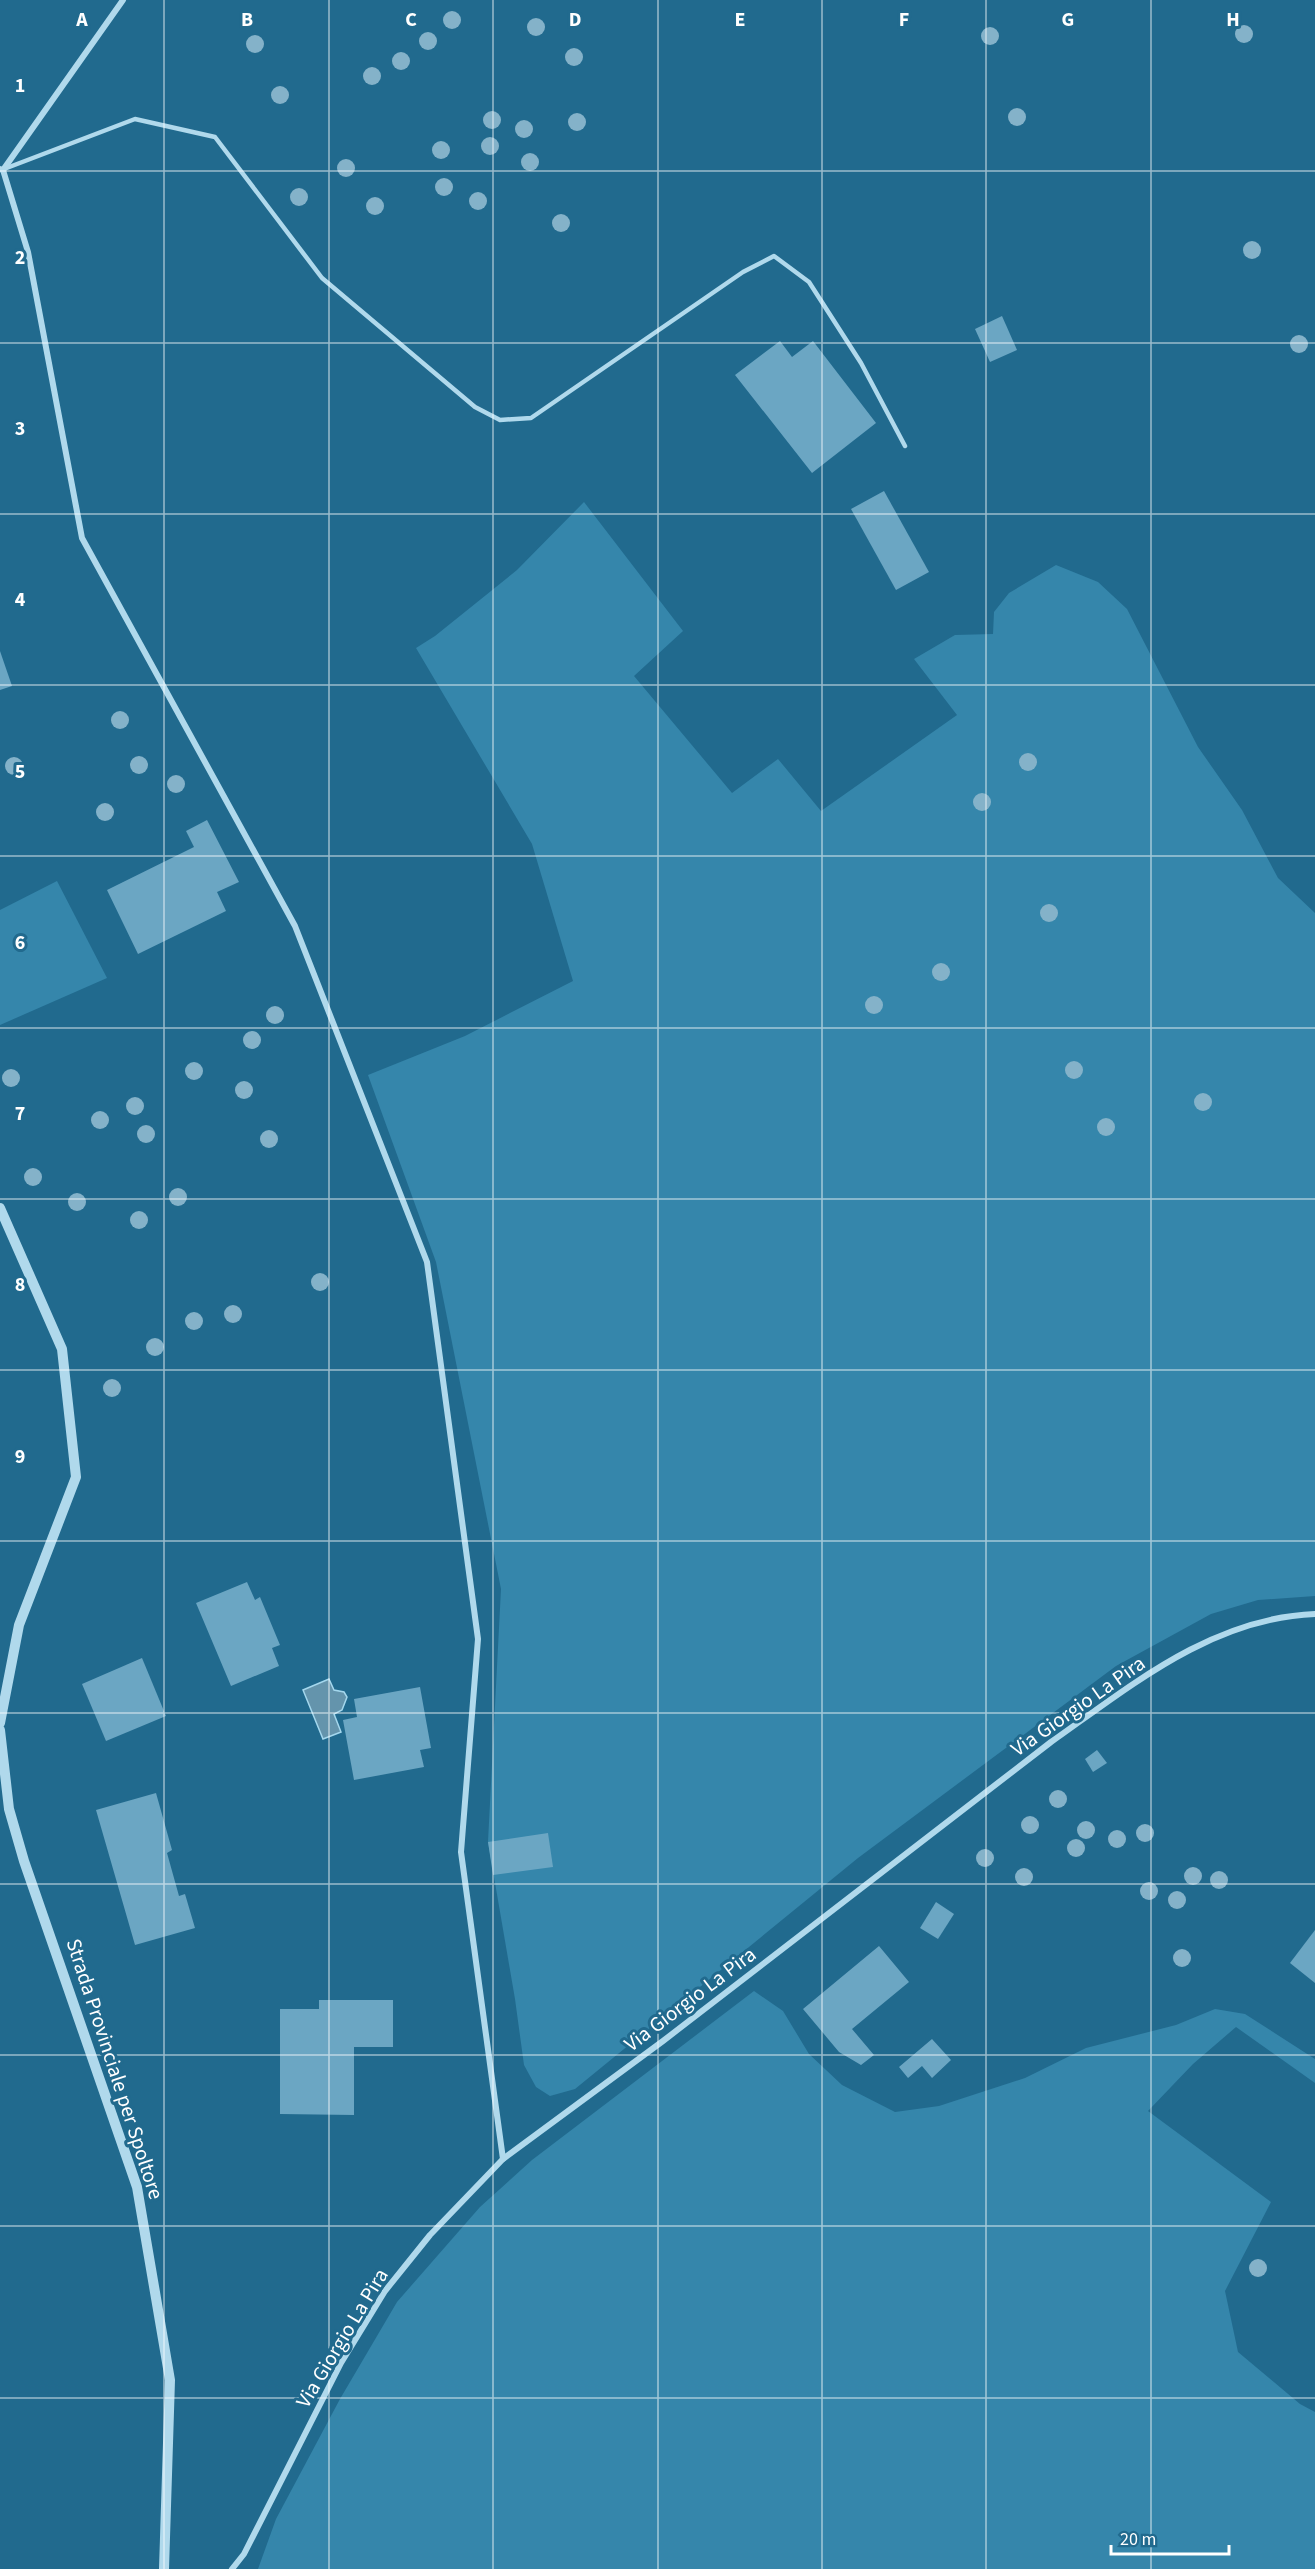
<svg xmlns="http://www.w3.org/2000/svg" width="1315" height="2569" font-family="'Source Sans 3',sans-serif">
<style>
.green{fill:#3586ab}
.water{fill:#6494ac;stroke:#a4d7ed;stroke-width:1.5}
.building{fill:#6ba6c3}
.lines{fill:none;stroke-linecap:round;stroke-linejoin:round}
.service{stroke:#b0d9ec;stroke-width:4.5}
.minor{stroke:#b0d9ec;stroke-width:6}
.tertiary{stroke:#b0d9ec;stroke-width:10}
.tree{fill:#84b2c9}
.grid{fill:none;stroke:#fff;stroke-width:1.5;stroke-opacity:0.55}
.labels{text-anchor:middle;stroke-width:6;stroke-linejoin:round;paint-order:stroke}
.street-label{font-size:21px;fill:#fff;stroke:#216a8e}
.grid-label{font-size:20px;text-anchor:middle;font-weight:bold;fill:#fff;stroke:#216a8e;stroke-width:6;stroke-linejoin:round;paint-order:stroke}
</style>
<rect width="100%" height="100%" fill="#216a8e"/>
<!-- green -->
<g class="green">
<path d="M584,502L683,631L634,676L732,793L778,759L821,811L957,715L914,659L955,635L993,634L994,612L1009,593L1056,565L1098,582L1127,609L1198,747L1242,810L1278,878L1315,913V1596L1258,1600L1211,1614L1116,1666L858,1858L575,2089L550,2096L536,2087L524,2065L515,1999L488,1842L501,1589L436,1262L368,1075L465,1036L573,981L532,844L416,648L435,636L517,570Z"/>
<path d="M57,881L107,978L0,1025V910Z"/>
<path d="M754,1991L783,2011L809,2054L842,2085L895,2112L939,2106L1025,2078L1086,2048L1176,2025L1215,2009L1245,2014L1315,2059V2083L1236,2027L1193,2064L1148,2111L1271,2202L1225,2291L1238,2352L1300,2404L1315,2412V2569H258L276,2519L340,2399L397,2302L480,2207L532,2160Z"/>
</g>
<!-- water -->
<path class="water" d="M329,1679L334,1690L344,1692L347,1697L342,1710L334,1714L341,1732L323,1739L303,1690Z"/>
<!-- building -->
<g class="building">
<path d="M1002,316L1017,350L990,362L975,329Z"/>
<path d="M780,341L792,357L813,341L876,423L812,473L735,375Z"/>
<path d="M884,491L929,572L896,590L851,509Z"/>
<path d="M0,651L12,686L0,690Z"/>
<path d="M207,820L239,882L217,892L226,911L138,954L107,890L194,847L186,831Z"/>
<path d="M247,1582L255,1600L260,1597L280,1645L272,1648L279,1666L231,1686L196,1603Z"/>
<path d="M142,1658L166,1716L106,1741L82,1684Z"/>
<path d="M420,1687L431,1748L420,1750L424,1767L354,1780L343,1720L357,1717L354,1699Z"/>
<path d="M1097,1750L1107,1763L1093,1772L1085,1759Z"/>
<path d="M156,1793L172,1850L167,1853L179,1896L185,1894L195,1928L135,1945L96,1810Z"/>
<path d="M548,1833L553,1867L493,1875L488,1842Z"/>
<path d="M936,1902L954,1914L938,1939L920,1928Z"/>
<path d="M1315,1930V1983L1290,1963Z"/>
<path d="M879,1946L909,1982L852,2029L874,2055L861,2065L839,2052L803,2009Z"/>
<path d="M319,2000H393V2047H354V2115L280,2114V2009H319Z"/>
<path d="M932,2039L951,2060L932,2078L922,2066L908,2078L899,2067Z"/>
</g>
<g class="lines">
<!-- service -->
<path class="service" d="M4,169L135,119L215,137L322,278L475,407L500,420L531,418L743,272L774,256L809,282L861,363L905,446"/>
<!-- minor -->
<g class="minor">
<path d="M0,169L3,170L28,252L82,538L295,926L427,1262L478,1639L461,1852L503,2159"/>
<path d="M3,170L123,0"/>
<path d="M232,2569L244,2554L341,2363L385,2291L430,2235L503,2159L663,2041L1051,1742C1132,1685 1212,1618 1315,1614"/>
</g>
<!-- tertiary -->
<g class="tertiary">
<path d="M0,1208L62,1349L76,1477L19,1625L0,1723"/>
<path d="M0,1730L9,1809L24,1861L137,2187L170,2380L164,2569"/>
</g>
</g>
<!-- trees -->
<g class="tree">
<circle cx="452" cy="20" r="9"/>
<circle cx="536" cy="27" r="9"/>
<circle cx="1244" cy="34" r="9"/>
<circle cx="990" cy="36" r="9"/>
<circle cx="428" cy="41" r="9"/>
<circle cx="255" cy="44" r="9"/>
<circle cx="574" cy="57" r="9"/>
<circle cx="401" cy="61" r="9"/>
<circle cx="372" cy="76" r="9"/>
<circle cx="280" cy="95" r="9"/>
<circle cx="1017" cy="117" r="9"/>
<circle cx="492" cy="120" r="9"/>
<circle cx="577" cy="122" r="9"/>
<circle cx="524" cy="129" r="9"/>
<circle cx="490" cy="146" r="9"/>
<circle cx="441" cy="150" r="9"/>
<circle cx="530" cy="162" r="9"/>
<circle cx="346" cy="168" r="9"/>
<circle cx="444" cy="187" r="9"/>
<circle cx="299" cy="197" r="9"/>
<circle cx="478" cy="201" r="9"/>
<circle cx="375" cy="206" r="9"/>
<circle cx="561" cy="223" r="9"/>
<circle cx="1252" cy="250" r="9"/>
<circle cx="1299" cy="344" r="9"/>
<circle cx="120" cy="720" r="9"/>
<circle cx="1028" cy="762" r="9"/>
<circle cx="139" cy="765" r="9"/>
<circle cx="14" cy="766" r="9"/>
<circle cx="176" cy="784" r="9"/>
<circle cx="982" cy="802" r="9"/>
<circle cx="105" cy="812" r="9"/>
<circle cx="1049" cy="913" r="9"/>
<circle cx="941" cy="972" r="9"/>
<circle cx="874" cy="1005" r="9"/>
<circle cx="275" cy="1015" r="9"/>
<circle cx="252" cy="1040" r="9"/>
<circle cx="1074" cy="1070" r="9"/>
<circle cx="194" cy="1071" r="9"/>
<circle cx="11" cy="1078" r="9"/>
<circle cx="244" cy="1090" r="9"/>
<circle cx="1203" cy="1102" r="9"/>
<circle cx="135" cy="1106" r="9"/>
<circle cx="100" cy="1120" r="9"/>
<circle cx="1106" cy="1127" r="9"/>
<circle cx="146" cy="1134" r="9"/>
<circle cx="269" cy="1139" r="9"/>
<circle cx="33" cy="1177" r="9"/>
<circle cx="178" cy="1197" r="9"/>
<circle cx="77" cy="1202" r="9"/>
<circle cx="139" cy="1220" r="9"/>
<circle cx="320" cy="1282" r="9"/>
<circle cx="233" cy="1314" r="9"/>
<circle cx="194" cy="1321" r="9"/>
<circle cx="155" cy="1347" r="9"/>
<circle cx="112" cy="1388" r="9"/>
<circle cx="1058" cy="1799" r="9"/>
<circle cx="1030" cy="1825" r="9"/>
<circle cx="1086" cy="1830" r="9"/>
<circle cx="1145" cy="1833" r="9"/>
<circle cx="1117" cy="1839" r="9"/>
<circle cx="1076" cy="1848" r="9"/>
<circle cx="985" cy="1858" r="9"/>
<circle cx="1193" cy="1876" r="9"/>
<circle cx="1024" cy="1877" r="9"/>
<circle cx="1219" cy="1880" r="9"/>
<circle cx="1149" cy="1891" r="9"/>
<circle cx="1177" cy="1900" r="9"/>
<circle cx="1182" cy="1958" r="9"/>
<circle cx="1258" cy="2268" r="9"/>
</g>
<!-- grid -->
<path class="grid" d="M164,0V2569M329,0V2569M493,0V2569M658,0V2569M822,0V2569M986,0V2569M1151,0V2569M0,171H1315M0,343H1315M0,514H1315M0,685H1315M0,856H1315M0,1028H1315M0,1199H1315M0,1370H1315M0,1541H1315M0,1713H1315M0,1884H1315M0,2055H1315M0,2226H1315M0,2398H1315"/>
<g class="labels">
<!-- street labels -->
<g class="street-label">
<text transform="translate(1078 1706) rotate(-35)" y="7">Via Giorgio La Pira</text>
<text transform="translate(690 1999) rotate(-37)" y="7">Via Giorgio La Pira</text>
<text transform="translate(115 2069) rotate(72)" y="7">Strada Provinciale per Spoltore</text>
<text transform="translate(342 2338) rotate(-59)" y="7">Via Giorgio La Pira</text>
</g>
</g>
<g class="grid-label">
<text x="82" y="26">A</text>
<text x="247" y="26">B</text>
<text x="411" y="26">C</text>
<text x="575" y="26">D</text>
<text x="740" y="26">E</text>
<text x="904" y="26">F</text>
<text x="1068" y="26">G</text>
<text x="1233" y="26">H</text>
<text x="20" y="92">1</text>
<text x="20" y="264">2</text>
<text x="20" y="435">3</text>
<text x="20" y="606">4</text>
<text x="20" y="778">5</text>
<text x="20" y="949">6</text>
<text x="20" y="1120">7</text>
<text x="20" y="1291">8</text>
<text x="20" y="1463">9</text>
</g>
<!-- scale -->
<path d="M1111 2545v9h118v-9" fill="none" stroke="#ffffff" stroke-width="3"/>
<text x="1120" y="2545" font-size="18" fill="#ffffff" stroke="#216a8e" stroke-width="4.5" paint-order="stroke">20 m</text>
</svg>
